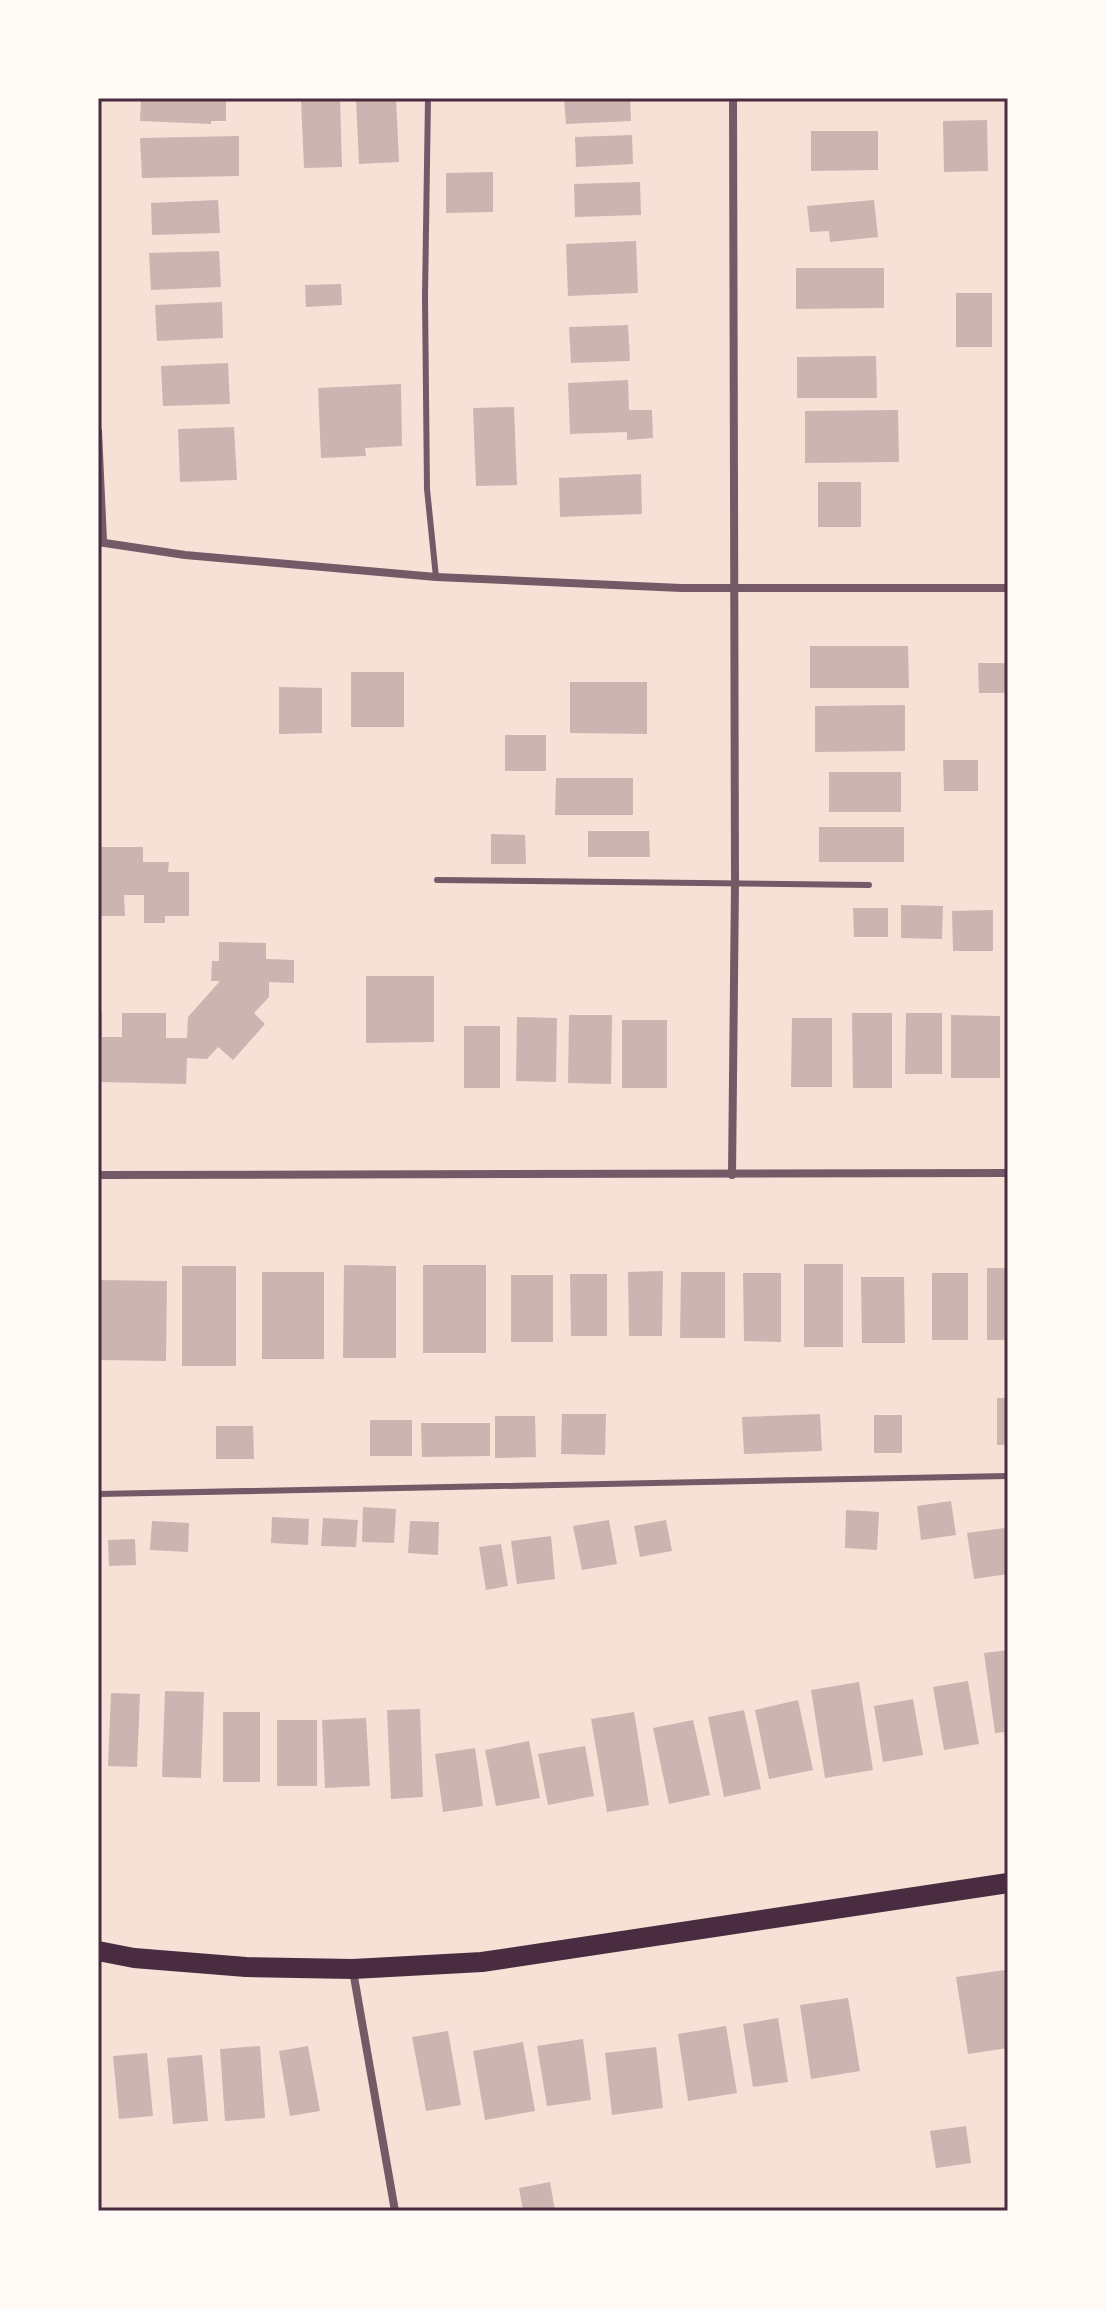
<svg xmlns="http://www.w3.org/2000/svg" width="1106" height="2309" font-family="'Varela Round',sans-serif">
<style>
.building{fill:#ccb4b1}
.lines{fill:none;stroke-linecap:round;stroke-linejoin:round}
.service{stroke:#755966;stroke-width:6}
.minor{stroke:#755966;stroke-width:8}
.primary{stroke:#4a2c40;stroke-width:20}
.neatline{fill:none;stroke:#4a2c40;stroke-width:3}
</style>
<rect width="100%" height="100%" fill="#f7e1d7"/>
<!-- building -->
<g class="building">
<path d="M141,98H226V121H211V124L140,121Z"/>
<path d="M356,98H396L399,162L359,164Z"/>
<path d="M564,98H630L631,121L566,124Z"/>
<path d="M340,99L342,167L304,168L301,100Z"/>
<path d="M987,120L988,171L944,172L943,121Z"/>
<path d="M811,131H878V170L811,171Z"/>
<path d="M632,135L633,164L576,167L575,137Z"/>
<path d="M239,136V176L142,178L140,138Z"/>
<path d="M493,172V212L446,213V173Z"/>
<path d="M640,182L641,215L575,217L574,184Z"/>
<path d="M218,200L220,233L152,235L151,203Z"/>
<path d="M874,200L878,237L830,242L829,231L810,232L807,206Z"/>
<path d="M636,241L638,293L568,296L566,244Z"/>
<path d="M219,251L221,287L151,290L149,253Z"/>
<path d="M796,268H884V308L796,309Z"/>
<path d="M341,284L342,305L306,307L305,285Z"/>
<rect x="956" y="293" width="36" height="54"/>
<path d="M222,302L223,338L157,341L155,305Z"/>
<path d="M628,325L630,361L571,363L569,327Z"/>
<path d="M876,356L877,398H797V357Z"/>
<path d="M228,363L230,404L163,406L161,366Z"/>
<path d="M628,380L629,410H652L653,438L627,440V432L570,434L568,383Z"/>
<path d="M401,384L402,446L365,448L366,456L321,458L318,388Z"/>
<path d="M514,407L517,485L476,486L473,408Z"/>
<path d="M898,410L899,462L805,463V411Z"/>
<path d="M234,427L237,480L180,482L178,429Z"/>
<path d="M641,474L642,514L560,517L559,478Z"/>
<rect x="818" y="482" width="43" height="45"/>
<path d="M810,646H908L909,688H810Z"/>
<path d="M978,663H1006V693H979Z"/>
<rect x="351" y="672" width="53" height="55"/>
<path d="M570,682H647V734L570,733Z"/>
<path d="M279,687L322,688V733L279,734Z"/>
<path d="M905,705V751L815,752V706Z"/>
<rect x="505" y="735" width="41" height="36"/>
<path d="M943,760H978V791H944Z"/>
<rect x="829" y="772" width="72" height="40"/>
<path d="M556,778H633V815H555Z"/>
<rect x="819" y="827" width="85" height="35"/>
<path d="M588,831H649L650,857H588Z"/>
<path d="M491,834L525,835L526,864H491Z"/>
<path d="M98,847H143V862H169L168,872H189V916H165V923H144V895H124L125,916H98Z"/>
<path d="M901,905L943,906L942,939L901,938Z"/>
<path d="M853,908H888V937H854Z"/>
<path d="M993,910V951H953L952,911Z"/>
<path d="M219,942L266,943V959L294,960V983L269,982V997L254,1013L265,1024L233,1060L218,1047L207,1059L187,1058L186,1084L101,1082L98,1012H102V1037H122V1013H166V1038H187L188,1017L220,981H211L212,961H219Z"/>
<path d="M366,976H434V1042L366,1043Z"/>
<path d="M852,1013H892V1088H853Z"/>
<path d="M906,1013H942V1074H905Z"/>
<path d="M569,1015H612L611,1084L568,1083Z"/>
<path d="M951,1015L1000,1016V1078H951Z"/>
<path d="M517,1017L557,1018L556,1082L516,1081Z"/>
<path d="M792,1018H832V1087H791Z"/>
<rect x="622" y="1020" width="45" height="68"/>
<rect x="464" y="1026" width="36" height="62"/>
<rect x="804" y="1264" width="39" height="83"/>
<path d="M344,1265L396,1266V1358H343Z"/>
<rect x="423" y="1265" width="63" height="88"/>
<rect x="182" y="1266" width="54" height="100"/>
<rect x="987" y="1268" width="21" height="72"/>
<path d="M663,1271L662,1336H629L628,1272Z"/>
<rect x="262" y="1272" width="62" height="87"/>
<path d="M681,1272H725V1338H680Z"/>
<path d="M743,1273H781V1342L744,1341Z"/>
<rect x="932" y="1273" width="36" height="67"/>
<path d="M570,1274H607V1336H571Z"/>
<rect x="511" y="1275" width="42" height="67"/>
<path d="M861,1277H904L905,1343H862Z"/>
<path d="M98,1280L167,1281L166,1361L98,1360Z"/>
<rect x="997" y="1398" width="11" height="47"/>
<path d="M562,1414H606L605,1455L561,1454Z"/>
<path d="M820,1414L822,1451L744,1454L742,1417Z"/>
<rect x="874" y="1415" width="28" height="38"/>
<path d="M495,1416H535L536,1457L495,1458Z"/>
<rect x="370" y="1420" width="42" height="36"/>
<path d="M421,1423H490V1456L422,1457Z"/>
<path d="M216,1426H253L254,1459H216Z"/>
<path d="M951,1501L956,1535L921,1540L917,1506Z"/>
<path d="M363,1507L396,1509L394,1543L362,1542Z"/>
<path d="M846,1510L879,1512L877,1550L845,1548Z"/>
<path d="M272,1517L309,1519L308,1545L271,1543Z"/>
<path d="M323,1518L358,1520L356,1547L321,1546Z"/>
<path d="M609,1520L617,1564L582,1570L573,1526Z"/>
<path d="M666,1520L672,1551L640,1557L634,1526Z"/>
<path d="M152,1521L189,1523L188,1552L150,1550Z"/>
<path d="M410,1521L439,1522L438,1555L408,1553Z"/>
<path d="M1005,1528L1008,1574L974,1579L967,1533Z"/>
<path d="M551,1536L555,1579L517,1584L511,1541Z"/>
<path d="M135,1539L136,1565L109,1566L108,1540Z"/>
<path d="M501,1544L508,1586L486,1590L479,1547Z"/>
<path d="M1008,1650V1746H1006L1004,1732L995,1733L984,1653Z"/>
<path d="M968,1681L979,1744L944,1750L933,1687Z"/>
<path d="M859,1682L873,1770L825,1778L811,1690Z"/>
<path d="M165,1691L204,1692L201,1778L162,1777Z"/>
<path d="M111,1693L140,1694L137,1767L108,1766Z"/>
<path d="M913,1699L923,1755L883,1762L874,1706Z"/>
<path d="M798,1700L813,1770L769,1779L755,1710Z"/>
<path d="M420,1709L423,1797L391,1799L387,1710Z"/>
<path d="M744,1710L761,1789L724,1797L708,1717Z"/>
<rect x="223" y="1712" width="37" height="70"/>
<path d="M634,1712L649,1805L607,1812L591,1719Z"/>
<path d="M366,1718L370,1786L325,1788L322,1720Z"/>
<rect x="277" y="1720" width="40" height="66"/>
<path d="M693,1720L710,1795L669,1804L653,1728Z"/>
<path d="M529,1741L540,1798L496,1806L485,1750Z"/>
<path d="M585,1746L594,1796L548,1805L538,1754Z"/>
<path d="M475,1748L483,1806L443,1812L435,1754Z"/>
<path d="M1005,1970L1008,1992V2048L968,2054L956,1977Z"/>
<path d="M848,1998L860,2071L811,2079L800,2005Z"/>
<path d="M778,2018L788,2082L753,2087L743,2024Z"/>
<path d="M726,2026L737,2093L688,2101L678,2034Z"/>
<path d="M448,2031L461,2105L426,2111L412,2037Z"/>
<path d="M583,2039L591,2100L547,2106L537,2046Z"/>
<path d="M523,2042L535,2111L485,2120L473,2051Z"/>
<path d="M260,2046L265,2118L225,2121L220,2049Z"/>
<path d="M308,2046L320,2111L290,2116L279,2051Z"/>
<path d="M656,2047L663,2108L612,2115L605,2053Z"/>
<path d="M147,2053L153,2116L119,2119L113,2056Z"/>
<path d="M202,2055L208,2121L173,2124L167,2058Z"/>
<path d="M966,2126L971,2163L936,2168L930,2131Z"/>
<path d="M550,2182L555,2211H523L519,2188Z"/>
</g>
<g class="lines">
<!-- service -->
<g class="service">
<path d="M428,98L425,297L427,489L436,577"/>
<path d="M437,880L869,885"/>
<path d="M98,1494L1008,1476"/>
</g>
<!-- minor -->
<g class="minor">
<path d="M98,431L103,541"/>
<path d="M98,542L185,555L436,577L681,588H1008"/>
<path d="M98,1175L1008,1173"/>
<path d="M732,1175L735,884L733,98"/>
<path d="M353,1971L395,2211"/>
</g>
<!-- primary -->
<path class="primary" d="M98,1951L134,1958L246,1967L353,1969L482,1962L1008,1883"/>
</g>
<!-- border -->
<rect width="1106" height="2309" fill="none" stroke="#fffaf5" stroke-width="200"/>
<rect x="100" y="100" width="906" height="2109" class="neatline"/>
</svg>
